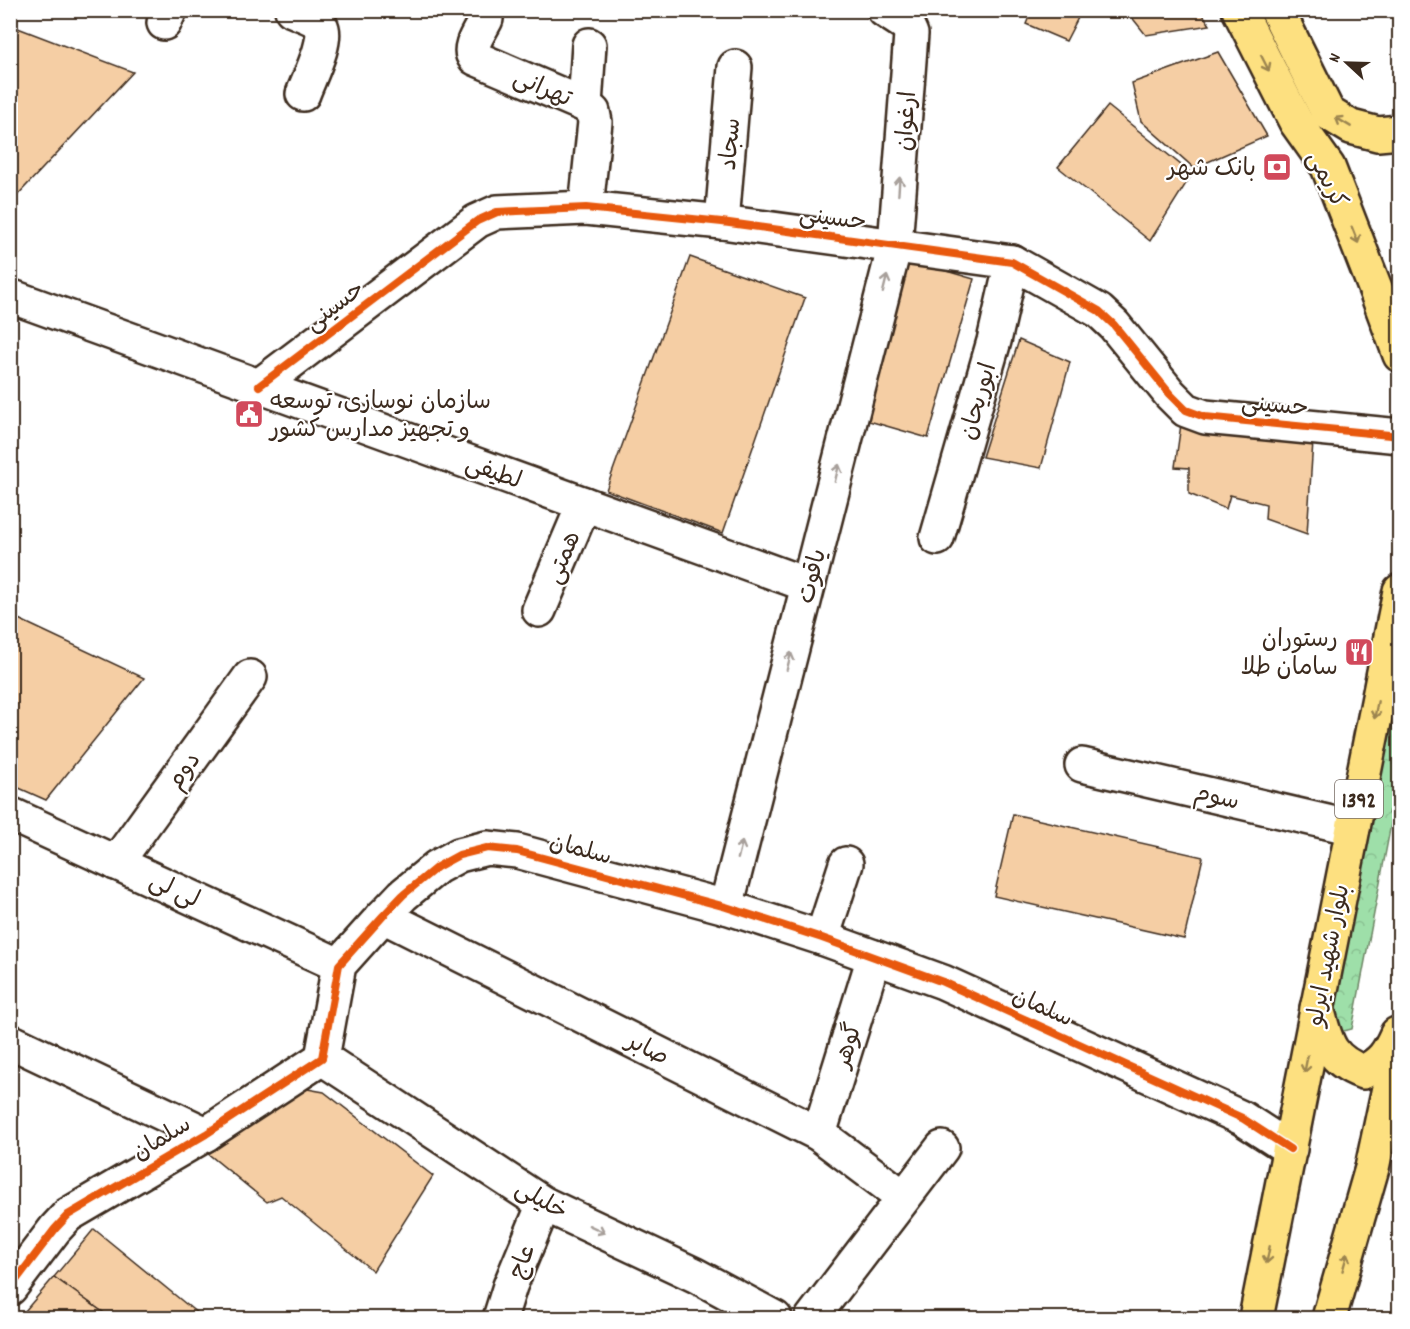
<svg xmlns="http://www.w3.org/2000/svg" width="1410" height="1329" font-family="Dekko,'Playpen Sans Arabic',sans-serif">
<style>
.forest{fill:url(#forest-crowns);stroke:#6c8464;stroke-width:1.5}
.building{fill:#f5cea4;stroke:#3b2a1e;stroke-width:1.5}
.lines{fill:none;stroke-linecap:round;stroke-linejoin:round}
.minor-casing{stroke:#3b2a1e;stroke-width:38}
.major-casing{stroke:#3b2a1e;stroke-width:38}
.path{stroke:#3b2a1e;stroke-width:4;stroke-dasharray:1.5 4.5;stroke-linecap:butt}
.minor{stroke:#fff;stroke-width:33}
.major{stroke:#fde080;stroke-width:33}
.cycleway-casing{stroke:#fff;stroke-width:11}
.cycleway{stroke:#e8590c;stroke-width:8}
.oneway{stroke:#9c854f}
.oneway2{stroke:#a79f9a}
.labels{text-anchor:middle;stroke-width:4.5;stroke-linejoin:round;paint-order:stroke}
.shield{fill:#fff;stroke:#766a62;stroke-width:1.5}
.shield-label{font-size:22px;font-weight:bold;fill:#3b2a1e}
.street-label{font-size:24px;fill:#3b2a1e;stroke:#fff}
.poi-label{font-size:24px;fill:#3b2a1e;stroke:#fff;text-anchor:end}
</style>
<defs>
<pattern id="forest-crowns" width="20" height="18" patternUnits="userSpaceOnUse" patternTransform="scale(1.5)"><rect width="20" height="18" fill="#9edfa9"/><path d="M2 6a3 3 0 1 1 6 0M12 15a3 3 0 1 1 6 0" fill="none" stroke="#89c091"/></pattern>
</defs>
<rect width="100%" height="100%" fill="#fff"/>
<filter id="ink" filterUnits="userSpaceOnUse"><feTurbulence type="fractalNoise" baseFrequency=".0167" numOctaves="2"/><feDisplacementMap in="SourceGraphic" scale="12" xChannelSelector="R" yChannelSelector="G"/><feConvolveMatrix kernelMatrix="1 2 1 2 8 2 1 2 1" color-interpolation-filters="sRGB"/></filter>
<g filter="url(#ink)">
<!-- forest -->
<path class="forest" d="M1399,666V782L1352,1029L1340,1032L1326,1026Z"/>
<!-- building -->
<g class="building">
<path d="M1032,10H1082L1066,41L1026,24Z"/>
<path d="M1126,10H1200L1210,25L1146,35Z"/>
<path d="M10,25L133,72L10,203Z"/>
<path d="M1218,52L1267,136L1194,168L1141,121L1132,83Z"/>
<path d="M1108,106L1192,174L1150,241L1058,167Z"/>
<path d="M690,257L805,298L723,533L606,490Z"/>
<path d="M908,260L974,279L928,438L862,419Z"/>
<path d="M1019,340L1070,362L1041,468L982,457Z"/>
<path d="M1181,424L1313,441L1307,534L1265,519L1266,504L1230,495L1226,509L1189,494V468L1175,467Z"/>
<path d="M10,615L144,678L46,800L10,784Z"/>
<path d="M1013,814L1203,857L1184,939L994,896Z"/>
<path d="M302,1088L324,1092L433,1176L373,1271L281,1196L267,1202L206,1152Z"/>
<path d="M94,1229L197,1313L193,1318H111L54,1277Z"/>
<path d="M54,1277L111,1318H19Z"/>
</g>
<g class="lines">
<!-- minor casing -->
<g class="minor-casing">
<g id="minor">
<path d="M292,10C301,14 316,18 321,26C329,39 308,80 303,94"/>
<path d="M486,19C481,30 466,48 475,58L585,105L593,112L595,122L586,208"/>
<path d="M164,23L170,10"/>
<path d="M585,105L589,45"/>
<path d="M722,222L735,67"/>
<path d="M10,296L808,585"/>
<path d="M259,386L477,221L497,212L586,208L722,222L1012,262L1099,311L1114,325L1170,394L1186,410L1205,417L1400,436"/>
<path d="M937,538L994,341L1012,262"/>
<path d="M539,610L584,504"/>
<path d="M1082,765L1353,828"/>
<path d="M10,814L339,965"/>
<path d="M116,863L250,677"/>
<path d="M726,907L895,245L911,34L907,25L884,10"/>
<path d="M383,916L819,1134L903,1197"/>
<path d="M822,938L846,864"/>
<path d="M10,1041L206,1134"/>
<path d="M322,1058L544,1204L695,1275L775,1318"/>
<path d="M819,1134L874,957"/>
<path d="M10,1288L55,1229L68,1215L206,1134L322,1058L339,965L383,916L403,895L437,867L459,855L487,848L517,851L726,907L822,938L943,982L1242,1118L1290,1149"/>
<path d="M500,1318L510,1286L544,1204"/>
<path d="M812,1318L942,1148"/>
</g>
</g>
<!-- major casing -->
<g class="major-casing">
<g id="major">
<path d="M1239,10L1296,122L1328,167L1377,293L1400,355"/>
<path d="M1277,10L1328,113L1351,127L1378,134L1400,132"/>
<path d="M1317,1008C1326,1041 1328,1059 1363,1072C1382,1063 1388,1054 1397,1034"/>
<path d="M1256,1318L1400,591"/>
<path d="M1329,1318L1372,1168L1400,1036"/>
</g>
</g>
<!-- path -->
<path class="path" d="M1388,812L1400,814"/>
<!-- minor -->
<use href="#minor" class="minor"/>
<!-- major -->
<use href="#major" class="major"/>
<!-- cycleway casing -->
<g class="cycleway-casing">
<g id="cycleway">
<path d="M259,386L477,221L497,212L586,208L722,222L1012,262L1099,311L1114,325L1170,394L1186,410L1205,417L1400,436"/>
<path d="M10,1288L55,1229L68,1215L206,1134L322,1058L339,965L383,916L403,895L437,867L459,855L487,848L517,851L726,907L822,938L943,982L1242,1118L1290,1149"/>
</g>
</g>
<!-- cycleway -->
<use href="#cycleway" class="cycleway"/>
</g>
<!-- one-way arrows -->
<defs><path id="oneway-shaft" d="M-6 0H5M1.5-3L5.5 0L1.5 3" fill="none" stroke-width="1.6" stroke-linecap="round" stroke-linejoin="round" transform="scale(1.5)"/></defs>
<g class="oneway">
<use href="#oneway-shaft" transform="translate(1265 63) rotate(63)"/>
<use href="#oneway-shaft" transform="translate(1343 122) rotate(-149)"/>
<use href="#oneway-shaft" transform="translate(1355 235) rotate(68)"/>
<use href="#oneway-shaft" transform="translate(1376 710) rotate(101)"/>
<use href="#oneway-shaft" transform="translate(1306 1064) rotate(101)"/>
<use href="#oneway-shaft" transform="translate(1268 1255) rotate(101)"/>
<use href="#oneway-shaft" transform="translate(1345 1262) rotate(-74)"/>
</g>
<g class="oneway2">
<use href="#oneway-shaft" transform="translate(899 186) rotate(-86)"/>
<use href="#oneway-shaft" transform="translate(885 284) rotate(-76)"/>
<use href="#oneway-shaft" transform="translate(837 473) rotate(-76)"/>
<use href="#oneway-shaft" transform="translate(789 661) rotate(-76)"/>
<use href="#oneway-shaft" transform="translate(740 850) rotate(-76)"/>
<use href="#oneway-shaft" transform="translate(597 1229) rotate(25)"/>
</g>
</g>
<!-- icons -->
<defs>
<g id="bank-square" transform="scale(1.5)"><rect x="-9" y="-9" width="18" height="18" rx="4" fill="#d1495b" stroke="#fff"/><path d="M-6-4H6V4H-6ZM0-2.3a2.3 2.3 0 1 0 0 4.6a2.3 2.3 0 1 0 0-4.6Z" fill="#fff"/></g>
<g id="civic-square" transform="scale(1.5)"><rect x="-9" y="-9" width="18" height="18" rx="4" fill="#d1495b" stroke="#fff"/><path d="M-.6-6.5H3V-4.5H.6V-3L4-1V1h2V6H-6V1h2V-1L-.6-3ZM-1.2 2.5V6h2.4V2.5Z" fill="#fff"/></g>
<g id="restaurant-square" transform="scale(1.5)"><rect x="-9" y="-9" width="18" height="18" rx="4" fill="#d1495b" stroke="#fff"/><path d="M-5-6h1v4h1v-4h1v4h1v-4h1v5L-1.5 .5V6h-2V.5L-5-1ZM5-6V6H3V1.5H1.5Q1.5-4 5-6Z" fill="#fff"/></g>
</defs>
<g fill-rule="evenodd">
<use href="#bank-square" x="1277" y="167"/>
<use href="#civic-square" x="249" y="414"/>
<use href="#restaurant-square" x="1359" y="652"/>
</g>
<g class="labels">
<!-- shield labels -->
<rect class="shield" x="1335" y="780" width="48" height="38" rx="4.5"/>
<g class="shield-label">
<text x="1359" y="807">1392</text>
</g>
<!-- street labels -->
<g class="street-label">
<text transform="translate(543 87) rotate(23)" y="8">تهرانی</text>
<text transform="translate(905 121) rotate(-86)" y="8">ارغوان</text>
<text transform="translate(729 144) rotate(-85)" y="8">سجاد</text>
<text transform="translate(1328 179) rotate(63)" y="8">کریمی</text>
<text transform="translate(833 217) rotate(7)" y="8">حسینی</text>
<text transform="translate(334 305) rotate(-37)" y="8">حسینی</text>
<text transform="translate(977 401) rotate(-74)" y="8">ابوریحان</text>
<text transform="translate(1275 404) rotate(5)" y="8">حسینی</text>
<text transform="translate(494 471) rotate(20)" y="8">لطیفی</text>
<text transform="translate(562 557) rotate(-67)" y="8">همتی</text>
<text transform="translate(811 576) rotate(-76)" y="8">یاقوت</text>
<text transform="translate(183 770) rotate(-54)" y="8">دوم</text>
<text transform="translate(1217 796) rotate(13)" y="8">سوم</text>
<text transform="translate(581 848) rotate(15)" y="8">سلمان</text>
<text transform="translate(175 889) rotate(25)" y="8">لی لی</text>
<text transform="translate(1327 955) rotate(-79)" y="8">بلوار شهید ایرلو</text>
<text transform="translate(1043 1006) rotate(24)" y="8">سلمان</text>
<text transform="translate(847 1045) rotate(-73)" y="8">گوهر</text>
<text transform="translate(648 1048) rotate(27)" y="8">صابر</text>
<text transform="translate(161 1137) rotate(-31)" y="8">سلمان</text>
<text transform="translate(542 1199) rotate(30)" y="8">خلیلی</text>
<text transform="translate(521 1261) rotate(-68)" y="8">عاج</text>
</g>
<!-- poi labels -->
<g class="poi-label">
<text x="1256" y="175">بانک شهر</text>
<text x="270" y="408" text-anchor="start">سازمان نوسازی، توسعه<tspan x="270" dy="28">و تجهیز مدارس کشور</tspan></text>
<text x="1338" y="646">رستوران<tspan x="1338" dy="28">سامان طلا</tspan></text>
</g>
</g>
<!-- margin -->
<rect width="1410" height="1329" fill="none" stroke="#fff" stroke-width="36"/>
<rect x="18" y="18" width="1374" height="1293" fill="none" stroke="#3b2a1e" stroke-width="2" filter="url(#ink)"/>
<!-- north arrow -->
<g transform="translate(1347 63) rotate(292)" stroke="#ffffff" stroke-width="4.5" paint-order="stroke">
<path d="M0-4.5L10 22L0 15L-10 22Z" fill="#3b2a1e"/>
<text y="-9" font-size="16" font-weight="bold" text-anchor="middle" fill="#3b2a1e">N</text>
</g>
</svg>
